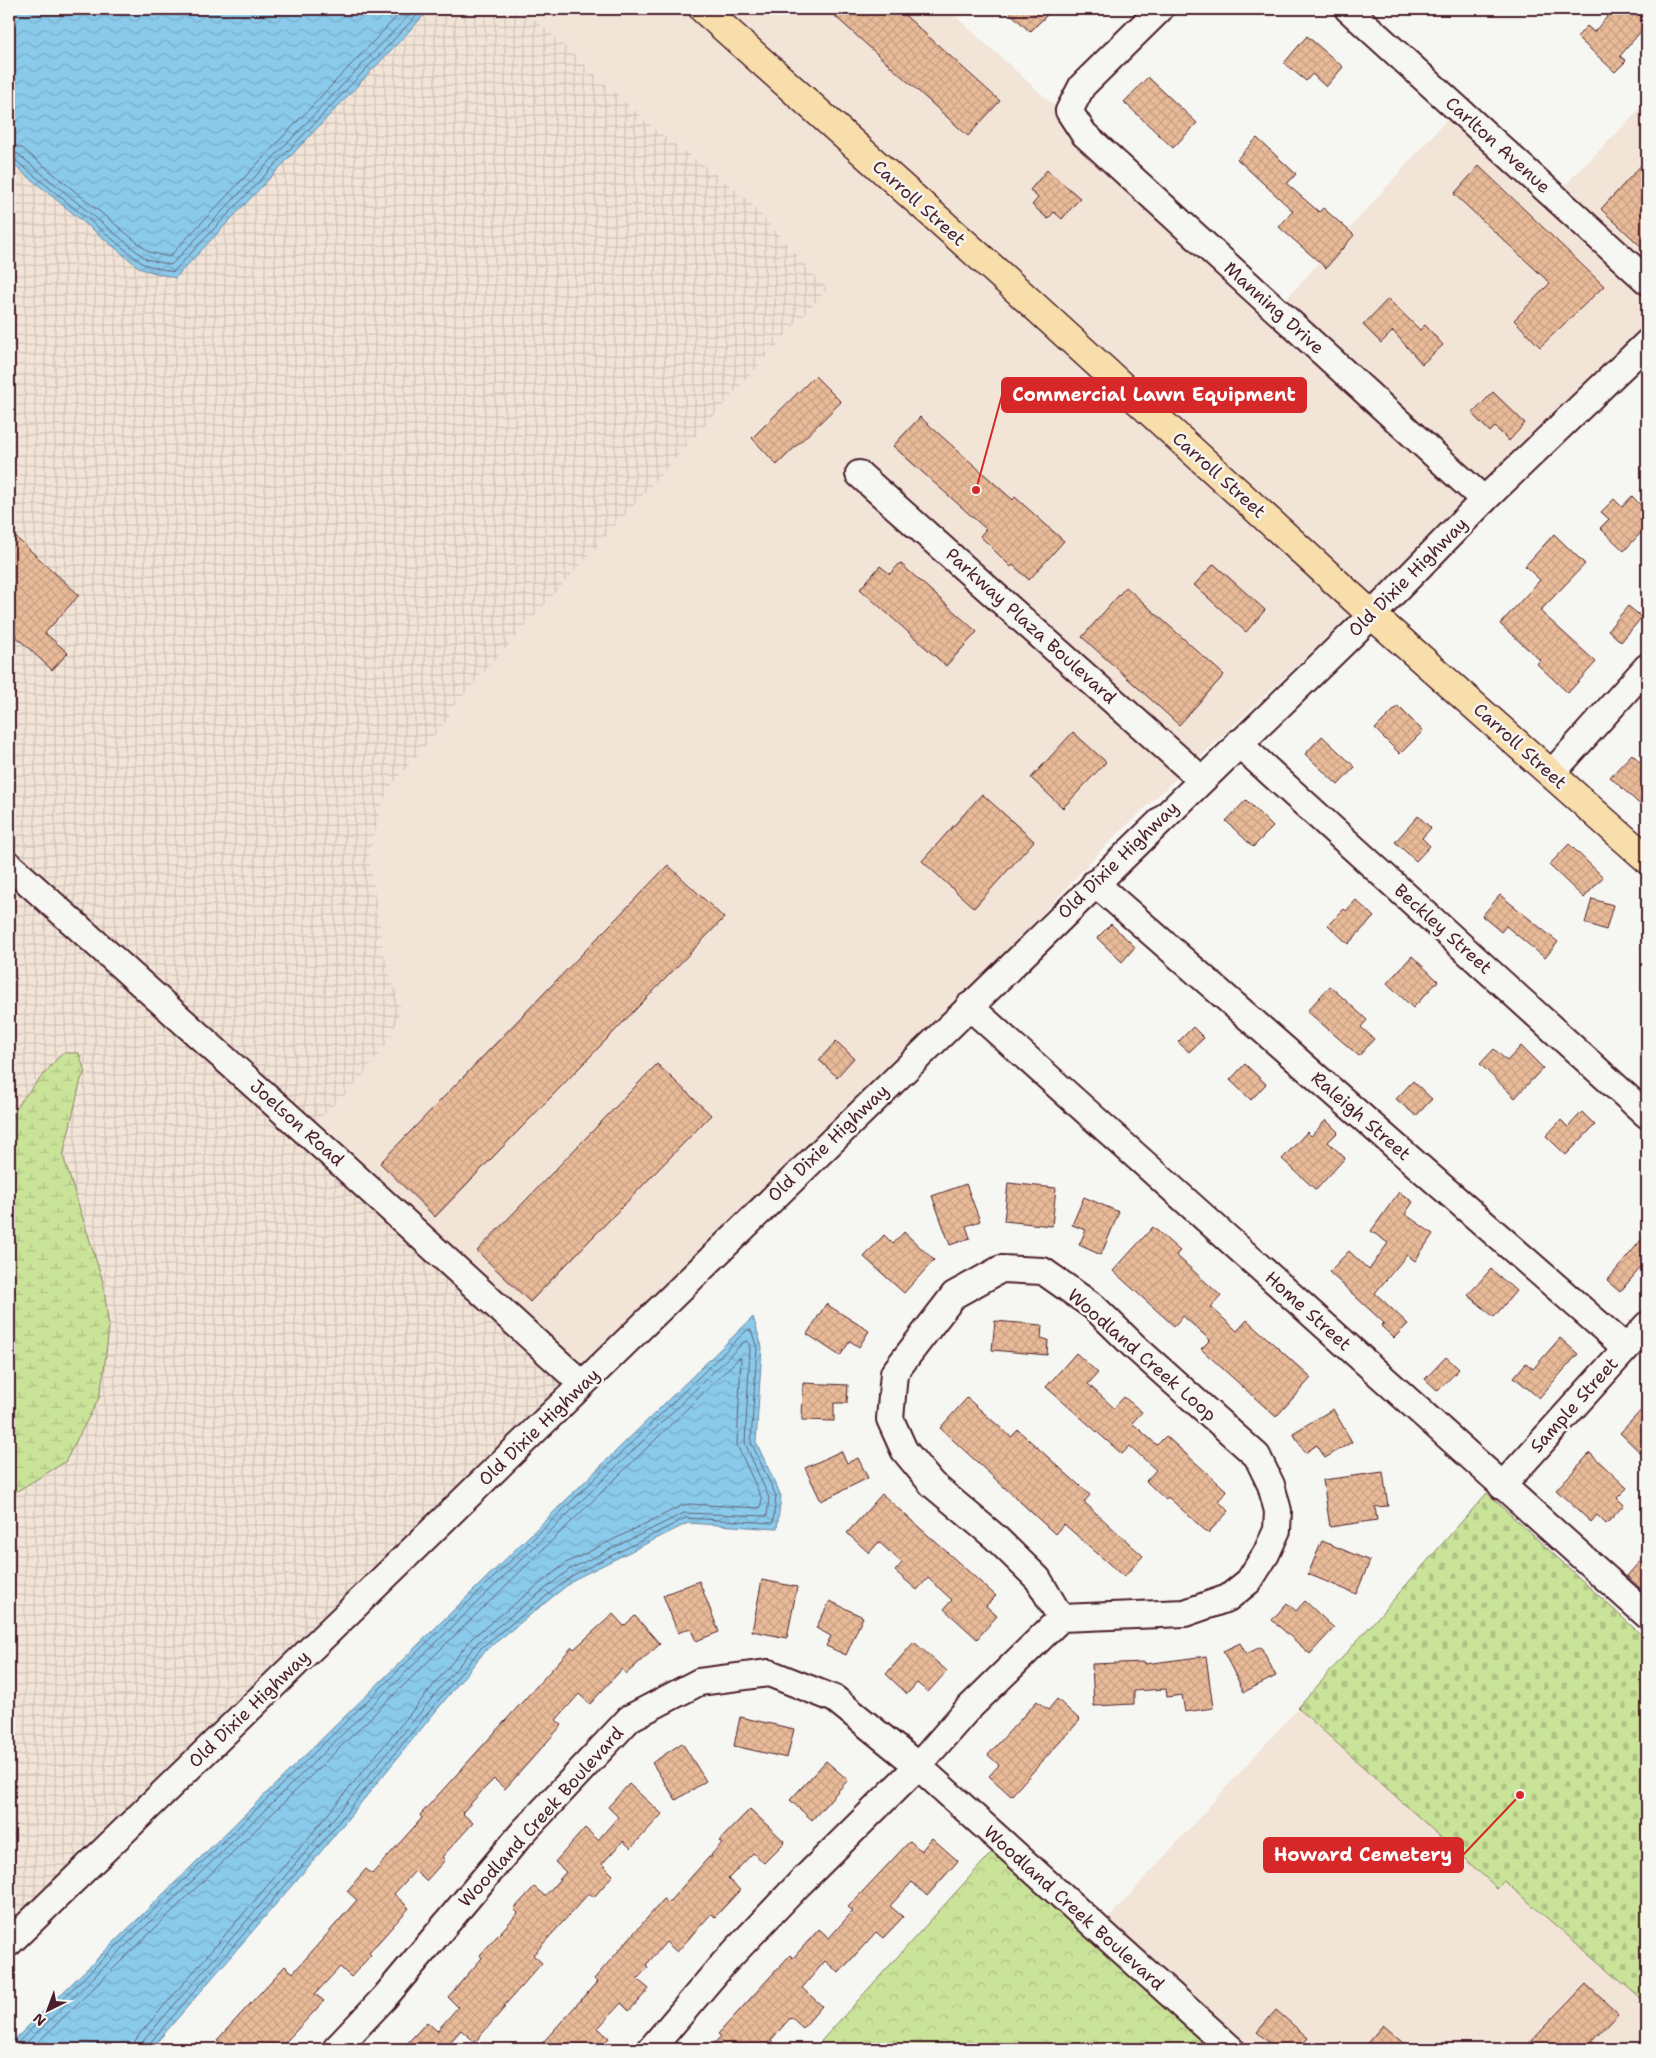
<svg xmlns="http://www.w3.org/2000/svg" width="1656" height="2058" font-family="'Shantell Sans',sans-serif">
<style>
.built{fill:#f2e4d7}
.industrial{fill:url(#industrial-grid)}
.forest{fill:url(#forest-crowns);stroke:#8a8162}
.wetland{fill:url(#wetland-marsh);stroke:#8a8162}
.cemetery{fill:url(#cemetery-stones);stroke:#8a8162}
.water{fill:url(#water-waves);stroke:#70869e}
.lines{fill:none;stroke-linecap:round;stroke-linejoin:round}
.shore{stroke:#646378;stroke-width:1}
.building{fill:url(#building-cross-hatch);stroke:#4a1f2b}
.minor-casing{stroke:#4a1f2b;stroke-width:30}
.major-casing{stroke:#4a1f2b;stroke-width:31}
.minor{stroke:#f6f6f2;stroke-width:26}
.major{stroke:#f8deab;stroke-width:28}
.labels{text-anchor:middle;stroke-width:5;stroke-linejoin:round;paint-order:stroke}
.street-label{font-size:18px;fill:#4a1f2b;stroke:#f6f6f2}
.leader{fill:none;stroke:#d62828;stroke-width:2}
.callout-dot{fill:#d62828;stroke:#f6f6f2;stroke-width:2}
.callout{fill:#d62828;stroke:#d62828;stroke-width:2}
.callout-label{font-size:19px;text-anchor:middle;font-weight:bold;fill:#fff}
</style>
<defs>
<pattern id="industrial-grid" width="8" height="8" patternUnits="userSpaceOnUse" patternTransform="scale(1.25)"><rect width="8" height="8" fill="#f2e4d7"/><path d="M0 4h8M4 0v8" fill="none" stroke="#d1c3b9"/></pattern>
<pattern id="forest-crowns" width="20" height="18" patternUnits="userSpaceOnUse" patternTransform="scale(1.25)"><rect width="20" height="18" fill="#c9e399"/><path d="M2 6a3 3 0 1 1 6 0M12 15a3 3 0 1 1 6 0" fill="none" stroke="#aec284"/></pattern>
<pattern id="wetland-marsh" width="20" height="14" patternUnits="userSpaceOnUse" patternTransform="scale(1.25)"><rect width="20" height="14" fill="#c9e399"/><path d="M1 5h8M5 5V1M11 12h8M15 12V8" fill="none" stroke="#aec284"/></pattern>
<pattern id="cemetery-stones" width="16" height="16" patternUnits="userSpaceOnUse" patternTransform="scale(1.25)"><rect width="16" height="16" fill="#c9e399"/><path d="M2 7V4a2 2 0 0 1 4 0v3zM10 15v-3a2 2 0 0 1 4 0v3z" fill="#aec284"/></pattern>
<pattern id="water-waves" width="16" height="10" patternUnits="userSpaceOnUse" patternTransform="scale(1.25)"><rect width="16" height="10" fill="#8acaeb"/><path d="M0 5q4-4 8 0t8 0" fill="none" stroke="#79adca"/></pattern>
<pattern id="building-cross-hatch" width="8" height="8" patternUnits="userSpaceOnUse" patternTransform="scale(1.25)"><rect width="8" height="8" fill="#e9bb99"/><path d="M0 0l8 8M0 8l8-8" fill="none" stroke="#c9a084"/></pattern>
</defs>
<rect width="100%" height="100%" fill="#f6f6f2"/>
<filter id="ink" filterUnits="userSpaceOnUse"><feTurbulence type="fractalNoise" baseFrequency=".02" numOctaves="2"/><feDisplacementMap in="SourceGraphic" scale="10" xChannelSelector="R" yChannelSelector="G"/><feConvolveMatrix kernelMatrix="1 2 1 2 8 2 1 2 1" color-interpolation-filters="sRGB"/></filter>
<g filter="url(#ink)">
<!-- built -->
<g class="built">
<path d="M524,9H687L1010,298L1353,612L1197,760L859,460L845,476L1180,775L1106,845L978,984L646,1308L580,1367L314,1124L359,1081L391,1039L401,1008L384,954L369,854L387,791L448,719L452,708L741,193L656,130Z"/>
<path d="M720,9H947L1057,108L1055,110L1057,113L1055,117L1062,120L1469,502L1369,597Z"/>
<path d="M1647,102V266L1562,188Z"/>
<path d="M1450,116L1647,296V330L1485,486L1284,302Z"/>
<path d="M1298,1708L1497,1888L1504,1881L1647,2004V2049H1249L1108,1919Z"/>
</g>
<!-- industrial -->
<g class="industrial">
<path d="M430,9H524L656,130L741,193L827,289L452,708L448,719L387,791L369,854L384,954L401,1008L391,1039L359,1081L314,1124L9,850V161L141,269L175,278Z"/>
<path d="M9,879L298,1140L296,1143L455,1283L563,1382L67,1865L68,1868L9,1926V1496L26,1485L82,1428L99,1398L68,1176L63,1155L81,1079L85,1073L62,1053L20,1102L9,1120Z"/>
</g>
<!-- forest -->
<path class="forest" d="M994,1850L1214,2049H814Z"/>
<!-- wetland -->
<path class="wetland" d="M62,1053H79L85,1073L81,1079L63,1156L103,1282L109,1327L104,1371L99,1398L65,1462L9,1496V1120L20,1102Z"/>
<!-- cemetery -->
<path class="cemetery" d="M1487,1493L1647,1640V2004L1504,1881L1497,1888L1298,1708Z"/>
<!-- water -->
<g class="water">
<path d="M9,9H430L175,278L141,269L9,161Z"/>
<path d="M753,1317L762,1347L756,1442L781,1496L777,1529L688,1523L575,1579L485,1651L319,1854L151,2049H9V2045Z"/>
</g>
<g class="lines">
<!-- shore -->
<g class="shore">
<path d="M9,144L22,148L149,252L169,257L404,9"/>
<path d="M9,151L18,154L146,259L171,265L415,9"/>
<path d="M9,158L14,159L143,264L173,272L423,9"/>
<path d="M9,2048L14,2046L747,1330H751L757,1348L751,1442L776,1496L773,1523L686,1518L573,1575L482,1647L315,1851L149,2044L148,2049"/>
<path d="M20,2049L744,1342L748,1341L750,1349L745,1443L769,1498L767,1516L684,1513L570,1569L478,1642L311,1846L144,2040L141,2049"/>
<path d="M31,2049L738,1359L741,1358L737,1445L762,1499L760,1508L689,1504L681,1506L566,1563L473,1637L305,1842L139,2035L135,2041L134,2049"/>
</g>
</g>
<!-- building -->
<g class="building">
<path d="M827,9H898L1000,101L968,136Z"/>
<path d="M1006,9H1053L1030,32Z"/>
<path d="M1614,9H1647V24L1620,56L1626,61L1615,72L1577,37L1587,26L1594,32Z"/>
<path d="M1307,36L1343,67L1326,87L1312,74L1306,81L1284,63Z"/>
<path d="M1148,77L1197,123L1173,148L1124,102Z"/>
<path d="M1257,138L1296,174L1287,184L1319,212L1323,208L1354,235L1326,268L1279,227L1293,211L1237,159Z"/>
<path d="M1647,159V252L1601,209Z"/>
<path d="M1479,166L1604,286L1540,347L1514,320L1550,283L1454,194Z"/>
<path d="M1047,170L1080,198L1062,219L1054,212L1048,219L1032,205L1038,198L1030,190Z"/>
<path d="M1388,299L1420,330L1425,325L1443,345L1422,364L1393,331L1381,343L1363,325Z"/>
<path d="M815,376L841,402L777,465L752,438Z"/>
<path d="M1493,392L1525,423L1509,441L1495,427L1490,432L1472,414Z"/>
<path d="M920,417L1013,500L1015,497L1064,541L1029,580L1013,565L1011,567L980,536L986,529L893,446Z"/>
<path d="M1632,496L1647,512V526L1624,551L1600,528L1609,519L1601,512L1614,499L1622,507Z"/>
<path d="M9,531L79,595L45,633L68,653L52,670L9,630Z"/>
<path d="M1554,534L1585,564L1540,611L1596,662L1568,693L1537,664L1540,660L1500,624L1540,580L1525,566Z"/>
<path d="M900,563L977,632L946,666L860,589L880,566L890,574Z"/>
<path d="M1214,564L1265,610L1246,632L1194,585Z"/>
<path d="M1126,587L1224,675L1179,725L1082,637Z"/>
<path d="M1628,606L1642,617L1621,642L1608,630Z"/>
<path d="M1398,706L1423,731L1400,754L1375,729Z"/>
<path d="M1073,732L1106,762L1063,808L1031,778Z"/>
<path d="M1322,736L1355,767L1338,785L1305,754Z"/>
<path d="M1632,754L1647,769V811L1610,777Z"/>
<path d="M982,794L1034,841L974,908L922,861Z"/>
<path d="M1246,800L1273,827L1253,847L1226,821Z"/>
<path d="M1418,816L1431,828L1422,838L1430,846L1416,861L1395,842Z"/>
<path d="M1569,844L1603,877L1584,898L1549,865Z"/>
<path d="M668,865L724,918L435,1217L380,1163Z"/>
<path d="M1500,895L1558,942L1545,958L1506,926L1501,932L1482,916Z"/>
<path d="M1592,899L1613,905L1606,930L1585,923Z"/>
<path d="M1356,900L1374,917L1348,944L1328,925L1344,909L1346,911Z"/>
<path d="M1111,924L1135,947L1122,962L1097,938Z"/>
<path d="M1412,956L1438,981L1413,1008L1387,983Z"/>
<path d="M1330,986L1367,1020L1361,1027L1374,1039L1359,1056L1307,1011Z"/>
<path d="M1193,1027L1204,1038L1189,1052L1178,1042Z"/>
<path d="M836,1041L854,1058L837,1077L819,1060Z"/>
<path d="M1521,1046L1543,1068L1515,1098L1480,1064L1494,1049L1507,1061Z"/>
<path d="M657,1064L711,1115L530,1302L477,1251Z"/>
<path d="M1245,1064L1266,1084L1251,1100L1230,1080Z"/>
<path d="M1413,1081L1432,1099L1416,1116L1396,1099Z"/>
<path d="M1582,1112L1595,1125L1566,1155L1546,1136L1561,1120L1568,1127Z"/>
<path d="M1326,1120L1338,1132L1328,1142L1345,1158L1316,1190L1282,1159L1307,1132L1311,1136Z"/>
<path d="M1008,1183L1056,1188L1052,1226L1004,1221Z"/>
<path d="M966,1184L980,1221L966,1226L970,1238L950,1245L932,1196Z"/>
<path d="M1399,1192L1413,1202L1405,1214L1433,1234L1415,1261L1407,1255L1375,1293L1408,1324L1394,1338L1381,1326L1384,1323L1329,1272L1349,1251L1369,1270L1388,1243L1371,1231Z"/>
<path d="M1084,1197L1119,1212L1101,1255L1079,1245L1086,1230L1072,1225Z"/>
<path d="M1153,1227L1180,1251L1176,1255L1221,1296L1211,1307L1237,1331L1247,1320L1311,1378L1276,1417L1201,1349L1210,1340L1183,1316L1174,1326L1113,1271Z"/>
<path d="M904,1232L934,1260L904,1293L864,1257L884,1235L893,1244Z"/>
<path d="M1647,1233V1260L1620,1292L1607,1281Z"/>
<path d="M1491,1269L1516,1291L1494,1317L1468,1295Z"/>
<path d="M826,1304L869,1331L859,1347L850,1341L840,1356L807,1334Z"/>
<path d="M995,1321L1042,1325L1041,1338L1048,1340L1047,1355L992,1350Z"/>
<path d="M1560,1338L1578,1354L1539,1398L1514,1377L1526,1363L1533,1369Z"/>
<path d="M1076,1353L1098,1373L1088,1384L1114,1408L1124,1397L1142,1412L1132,1423L1157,1445L1166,1436L1227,1491L1218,1501L1229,1511L1208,1533L1168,1497L1166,1500L1146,1481L1156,1470L1130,1446L1122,1454L1046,1387Z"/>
<path d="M1446,1357L1459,1369L1438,1391L1425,1379Z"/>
<path d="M803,1383L848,1385L847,1403H834V1421L802,1420Z"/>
<path d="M967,1398L1011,1437L1018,1430L1090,1495L1084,1502L1143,1556L1124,1577L1064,1524L1055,1534L940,1428Z"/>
<path d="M1647,1404V1459L1620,1433Z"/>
<path d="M1333,1409L1352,1442L1325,1458L1317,1445L1305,1453L1293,1433Z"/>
<path d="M841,1451L847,1463L858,1458L868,1478L821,1501L805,1468Z"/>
<path d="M1590,1453L1627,1488L1617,1498L1624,1505L1606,1524L1597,1515L1591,1522L1556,1490Z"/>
<path d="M1383,1472L1388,1506L1375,1507L1377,1520L1330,1527L1323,1480Z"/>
<path d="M882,1494L996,1596L986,1606L997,1616L977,1639L944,1609L952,1600L928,1578L917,1590L895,1571L902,1563L879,1542L869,1553L847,1533Z"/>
<path d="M1322,1541L1370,1561L1356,1594L1308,1574Z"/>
<path d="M1647,1553V1582L1641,1589L1627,1576Z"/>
<path d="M762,1580L797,1587L787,1638L752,1631Z"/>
<path d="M699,1581L719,1632L696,1641L690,1628L678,1633L663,1595Z"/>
<path d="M830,1601L863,1617L846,1655L826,1646L831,1636L816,1628Z"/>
<path d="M1305,1601L1334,1628L1310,1654L1272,1620L1287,1603L1296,1611Z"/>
<path d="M613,1614L624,1626L635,1616L660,1644L626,1674L622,1669L590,1704L579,1694L556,1720L562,1725L505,1789L494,1779L483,1790L462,1813L473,1823L442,1857L445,1860L426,1881L415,1871L394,1894L409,1908L369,1953L371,1955L351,1977L340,1967L315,1994L324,2001L279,2049H227L217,2040L285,1966L293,1973L357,1900L347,1891L366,1869L372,1874L422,1818L420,1815L572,1647L574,1649Z"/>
<path d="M914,1642L947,1671L928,1692L917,1683L907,1694L886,1674Z"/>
<path d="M1240,1643L1246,1654L1261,1647L1276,1676L1244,1692L1223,1651Z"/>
<path d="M1206,1656L1213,1708L1185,1712L1182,1695L1167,1697L1166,1689L1134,1691V1704L1094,1706L1092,1664L1145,1662V1664Z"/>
<path d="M1057,1699L1080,1720L1011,1796L989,1776L999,1765L988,1755L1037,1701L1048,1710Z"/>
<path d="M740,1717L794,1729L787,1758L734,1746Z"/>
<path d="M682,1743L706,1781L676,1800L652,1763Z"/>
<path d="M826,1761L848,1780L812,1820L790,1800Z"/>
<path d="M629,1784L662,1814L631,1848L623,1841L602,1864L613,1875L594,1897L589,1893L533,1955L542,1963L504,2006L505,2007L475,2042L461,2030L444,2049H402L427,2022L437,2031L458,2007L448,1997L482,1958L480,1955L518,1913L514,1909L534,1887L545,1896L566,1872L555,1862L585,1828L598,1840L618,1817L608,1807Z"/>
<path d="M750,1809L785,1842L764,1863L753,1853L728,1879L740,1890L715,1917L711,1914L677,1952L666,1942L646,1965L648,1967L637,1979L649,1989L629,2011L621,2003L598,2028L609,2038L599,2049H537L597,1982L594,1979L634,1933L664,1899L668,1903L709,1857H712L711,1855L722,1843L719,1841Z"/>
<path d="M932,1838L958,1861L927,1896L912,1882L890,1906L903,1917L883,1938L876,1932L839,1973L825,1961L802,1988L822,2006L803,2028L791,2017L771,2040L781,2049H709L721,2036L718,2034L790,1955L793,1958L819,1929L829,1938L853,1911L848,1907L910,1841L921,1851Z"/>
<path d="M1586,1984L1618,2014L1592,2041L1601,2049H1524Z"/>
<path d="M1276,2010L1308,2038L1298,2049H1276L1257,2032Z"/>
<path d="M1383,2025L1411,2049H1362Z"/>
</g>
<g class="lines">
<!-- minor casing -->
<g class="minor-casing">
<g id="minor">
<path d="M1160,9L1082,86L1069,111L1084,134L1484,500"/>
<path d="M1348,9L1647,281"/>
<path d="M859,474L1201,779"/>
<path d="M1238,743L1647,1115"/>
<path d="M1551,774L1647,667"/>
<path d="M9,865L334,1157L582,1384"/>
<path d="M1095,883L1626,1348"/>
<path d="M969,1006L1647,1615"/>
<path d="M1502,1486L1647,1325"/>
<path d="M9,1943L1372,615L1484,500L1647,343"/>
<path d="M336,2049L384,1998L523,1832L630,1718L699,1682L769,1673L835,1699L918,1766L1231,2049"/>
<path d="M651,2049L724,1963L799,1884L918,1766L966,1711L1061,1618L1185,1613L1228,1598L1249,1581L1266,1554L1277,1530L1278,1511L1271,1485L1257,1456L1136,1348L1094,1307L1043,1271L1001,1269L954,1295L894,1373L890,1419L904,1450L932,1484L995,1537L1038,1579L1061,1618"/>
</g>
</g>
<!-- major casing -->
<g class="major-casing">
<path id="major" d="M703,9L1017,290L1372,615L1647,859"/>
</g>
<!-- minor -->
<use href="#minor" class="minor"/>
<!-- major -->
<use href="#major" class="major"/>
</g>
</g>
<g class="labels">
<!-- street labels -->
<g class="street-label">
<text transform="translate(1498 145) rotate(42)" y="6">Carlton Avenue</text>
<text transform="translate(919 203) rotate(42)" y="6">Carroll Street</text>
<text transform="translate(1274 308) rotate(42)" y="6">Manning Drive</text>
<text transform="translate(1219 475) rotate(42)" y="6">Carroll Street</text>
<text transform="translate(1408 577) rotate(-45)" y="6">Old Dixie Highway</text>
<text transform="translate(1031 626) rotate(42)" y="6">Parkway Plaza Boulevard</text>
<text transform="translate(1520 746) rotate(42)" y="6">Carroll Street</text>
<text transform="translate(1118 860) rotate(-44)" y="6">Old Dixie Highway</text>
<text transform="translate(1443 929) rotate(42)" y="6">Beckley Street</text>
<text transform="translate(1361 1116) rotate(41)" y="6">Raleigh Street</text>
<text transform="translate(297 1123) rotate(42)" y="6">Joelson Road</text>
<text transform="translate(828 1143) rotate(-44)" y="6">Old Dixie Highway</text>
<text transform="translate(1308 1311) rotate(42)" y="6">Home Street</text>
<text transform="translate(1142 1355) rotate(41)" y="6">Woodland Creek Loop</text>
<text transform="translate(1574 1405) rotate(-48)" y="6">Sample Street</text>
<text transform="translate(539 1427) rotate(-44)" y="6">Old Dixie Highway</text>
<text transform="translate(249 1709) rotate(-44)" y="6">Old Dixie Highway</text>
<text transform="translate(541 1817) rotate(-48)" y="6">Woodland Creek Boulevard</text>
<text transform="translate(1074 1908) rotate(42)" y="6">Woodland Creek Boulevard</text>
</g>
</g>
<!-- callouts -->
<path class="leader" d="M976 490L1002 395M1520 1795L1463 1855"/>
<g class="callout-dot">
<circle cx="976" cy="490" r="5"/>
<circle cx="1520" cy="1795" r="5"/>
</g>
<g class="callout">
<rect x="1002" y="378" width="304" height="34" rx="5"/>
<rect x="1264" y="1838" width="199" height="34" rx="5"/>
</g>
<g class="callout-label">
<text x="1154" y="401">Commercial Lawn Equipment</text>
<text x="1363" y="1861">Howard Cemetery</text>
</g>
<!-- margin -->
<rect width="1656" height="2058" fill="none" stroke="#f6f6f2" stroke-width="30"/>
<rect x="15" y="15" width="1626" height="2028" fill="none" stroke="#4a1f2b" stroke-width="2" filter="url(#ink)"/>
<!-- north arrow -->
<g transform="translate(48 2010) rotate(222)" stroke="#f6f6f2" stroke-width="4" paint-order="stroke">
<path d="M0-4L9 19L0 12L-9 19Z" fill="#4a1f2b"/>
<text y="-8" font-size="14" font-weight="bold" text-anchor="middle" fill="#4a1f2b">N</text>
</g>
</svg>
